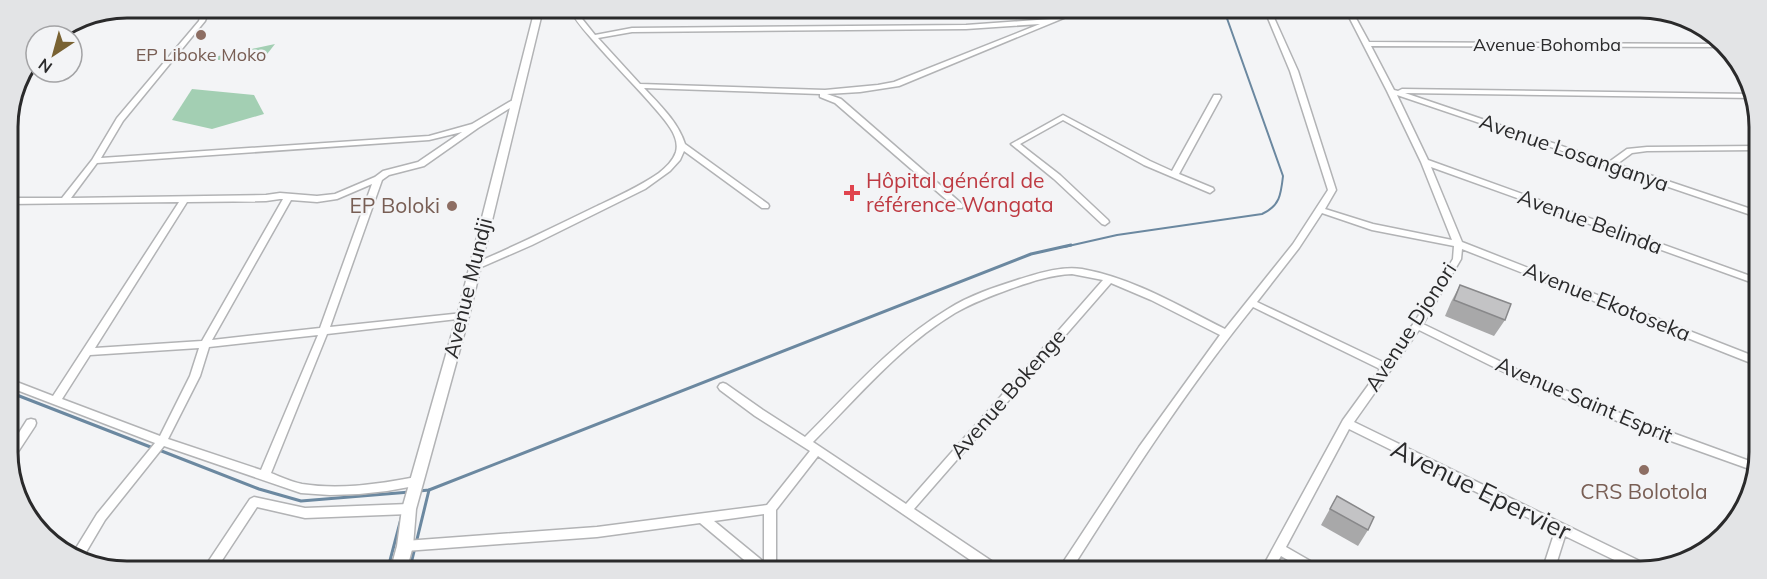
<svg xmlns="http://www.w3.org/2000/svg" width="1767" height="579" font-family="Mulish,sans-serif">
<style>
.green{fill:#a3cfb3}
.lines{fill:none;stroke-linecap:round;stroke-linejoin:round}
.stream-far1{stroke:#6b88a0;stroke-width:2}
.stream{stroke:#6b88a0;stroke-width:3}
.minor-casing{stroke:#b2b3b5;stroke-width:3}
.tertiary-casing{stroke:#b2b3b5;stroke-width:3}
.minor{fill:#fff;fill-rule:evenodd}
.tertiary{fill:#fff;fill-rule:evenodd}
.wall{fill:#a8a8a9}
.building{fill:#c3c3c5;stroke:#88888a;stroke-width:1.5}
.education-dot{fill:#8d6e63;stroke:#f3f4f6;stroke-width:2}
.health-dot{fill:#e0444e;stroke:#f3f4f6;stroke-width:2}
.labels{text-anchor:middle;stroke-width:5;stroke-linejoin:round;paint-order:stroke}
.far-street-label{font-size:18px;fill:#2a2a2b;stroke:#f3f4f6}
.far-education-label{font-size:18px;fill:#785e54;stroke:#f3f4f6}
.street-label{font-size:21px;fill:#2a2a2b;stroke:#f3f4f6}
.health-label{font-size:21px;fill:#be3a42;stroke:#f3f4f6;text-anchor:start}
.education-label{font-size:21px;fill:#785e54;stroke:#f3f4f6;text-anchor:end}
.near-street-label{font-size:26px;fill:#2a2a2b;stroke:#f3f4f6}
.rim{fill:none;stroke:#2a2a2b;stroke-width:3}
</style>
<rect width="100%" height="100%" fill="#f3f4f6"/>
<!-- green -->
<g class="green">
<path d="M275,44L264,58L195,61Z"/>
<path d="M192,89L254,95L264,114L212,129L172,120Z"/>
</g>
<g class="lines">
<!-- stream-far1 -->
<path class="stream-far1" d="M1064,247L1117,235L1262,214C1280,206 1281,194 1283,176L1224,10"/>
<!-- stream -->
<g class="stream">
<path d="M9,392L153,448"/>
<path d="M159,450L259,489L301,501L410,492"/>
<path d="M419,491L429,490L1031,254L1071,245"/>
<path d="M388,568L402,515"/>
<path d="M410,568L429,490"/>
</g>
<!-- minor casing -->
<g class="minor-casing">
<g id="minor">
<path d="M191,8C197,7 203,8 208,13L205,21L123,121L101,158L429,136L472,124L511,101H517L518,103L478,128L424,166L389,175L382,180L330,327L463,313L468,316L466,318L327,334L271,473C281,477 292,482 302,484C339,490 380,484 416,477L420,479L421,482L420,485L387,491L359,494L330,495L301,493L164,446L105,520L82,559L73,553L97,514L155,443L9,387V379L53,396L179,202L8,204V198H62L92,160L117,118L199,21L201,14ZM462,132L418,162L383,171L375,177L335,194L317,196L280,193L266,195L71,198L97,163L429,140ZM372,184L320,328L212,340L291,200L317,202L337,199ZM280,199H283L202,341L95,348L187,202L266,201ZM318,335L261,470L168,439L200,376L209,347ZM199,348L190,376L160,436L62,399L90,355Z"/>
<path d="M570,9H576L579,15L595,35L632,28L966,25L1051,19L1074,10H1083L899,86L860,92L827,94L841,99L962,204L963,206L962,208H956L835,103L820,97V94L644,88C660,105 678,122 685,144L768,204L769,206L768,208H762L684,151L680,160L670,171L645,189L532,245L477,269H471L470,267L471,265C513,247 554,227 595,207C616,197 639,187 659,173C666,167 673,161 676,152C680,137 667,123 658,112C637,87 613,64 591,38C583,29 575,20 570,9ZM1040,24L894,82L878,85L825,90L640,84L598,38L632,32L966,29Z"/>
<path d="M1265,11H1271L1298,71L1336,190L1325,209L1373,224L1452,240L1421,162L1387,91L1346,11H1352L1369,42L1723,44L1729,47L1371,46L1394,90L1398,91L1402,89L1752,94L1754,98L1405,93L1609,162L1627,149L1647,147L1757,146V150L1647,151L1632,153L1617,164L1757,211V217L1397,95L1428,160L1756,278V284L1431,167L1462,242L1756,357V365L1462,249L1461,259L1423,324L1526,374L1637,420L1755,463V471L1629,426L1520,380L1419,330L1354,422L1652,567L1653,569L1648,571H1637L1565,536L1554,571H1542L1555,531L1349,429L1286,547L1319,566L1321,570H1305L1281,556L1273,570H1261L1343,420L1380,369L1253,307C1186,390 1128,480 1071,570H1058L1139,447L1220,335L1151,300L1111,283L914,509L999,566L1001,570H985L818,456L776,510V569H755L700,523L597,537L405,551L401,550L399,546L401,542L405,541L597,527L767,505L810,451L755,416L720,390L718,387L720,384L723,383L726,384L763,410L805,437C850,392 893,342 948,309C970,295 995,287 1020,279C1040,273 1061,266 1082,269C1133,278 1179,306 1225,329L1293,244L1328,190L1290,71ZM1322,213L1372,230L1454,246L1453,259L1414,323L1385,363L1257,302L1299,248ZM1072,274L1103,280L906,504L813,442C858,397 900,346 955,313C972,303 991,296 1010,289C1030,282 1050,275 1072,274ZM764,514V562L714,521Z"/>
<path d="M1214,95H1220L1221,97L1179,174L1213,188L1214,190L1210,193L1144,165L1063,120L1020,144L1060,175L1108,220L1109,222L1105,225L1102,224L1054,179L1011,144L1063,115L1150,161L1172,171Z"/>
<path d="M31,419L35,420L36,423L35,426L14,458L10,459V447L27,420Z"/>
<path d="M254,497L305,508L409,504L413,506L415,509L413,512L409,514L305,518L257,507L217,568H204L250,499Z"/>
</g>
</g>
<!-- tertiary casing -->
<g class="tertiary-casing">
<path id="tertiary" d="M535,9H543L469,316L416,509L413,546L407,568H391L397,546L402,509L457,316Z"/>
</g>
<!-- minor -->
<use href="#minor" class="minor"/>
<!-- tertiary -->
<use href="#tertiary" class="tertiary"/>
</g>
<!-- wall -->
<g class="wall">
<path d="M1460,285L1505,320L1494,336L1445,316L1451,302Z"/>
<path d="M1337,496L1368,530L1358,546L1321,525Z"/>
</g>
<!-- building -->
<g class="building">
<path d="M1460,285L1511,304L1505,320L1454,300Z"/>
<path d="M1337,496L1374,517L1368,530L1330,509Z"/>
</g>
<!-- markers -->
<g class="education-dot">
<circle cx="201" cy="35" r="6"/>
<circle cx="452" cy="206" r="6"/>
<circle cx="1644" cy="470" r="6"/>
</g>
<path class="health-dot" d="M849 184h6v6h6v6h-6v6h-6v-6h-6v-6h6z"/>
<g class="labels">
<!-- far-street labels -->
<g class="far-street-label">
<text x="1547" y="51">Avenue Bohomba</text>
</g>
<!-- far-education labels -->
<g class="far-education-label">
<text x="201" y="61">EP Liboke Moko</text>
</g>
<!-- street labels -->
<g class="street-label">
<text transform="translate(1574 153) rotate(19)" y="7">Avenue Losanganya</text>
<text transform="translate(1590 222) rotate(20)" y="7">Avenue Belinda</text>
<text transform="translate(468 288) rotate(-76)" y="7">Avenue Mundji</text>
<text transform="translate(1607 302) rotate(22)" y="7">Avenue Ekotoseka</text>
<text transform="translate(1411 327) rotate(-57)" y="7">Avenue Djonori</text>
<text transform="translate(1008 394) rotate(-49)" y="7">Avenue Bokenge</text>
<text transform="translate(1584 400) rotate(23)" y="7">Avenue Saint Esprit</text>
</g>
<!-- health labels -->
<g class="health-label">
<text x="866" y="188">Hôpital général de<tspan x="866" dy="24">référence Wangata</tspan></text>
</g>
<!-- education labels -->
<g class="education-label">
<text x="440" y="213">EP Boloki</text>
<text x="1644" y="499" text-anchor="middle">CRS Bolotola</text>
</g>
<!-- near-street labels -->
<g class="near-street-label">
<text transform="translate(1481 490) rotate(26)" y="9">Avenue Epervier</text>
</g>
</g>
<!-- crop -->
<path d="M0 0H1767V579H0ZM127 18H1640A109 109 0 0 1 1749 127V452A109 109 0 0 1 1640 561H127A109 109 0 0 1 18 452V127A109 109 0 0 1 127 18Z" fill="#e3e4e6" fill-rule="evenodd"/>
<path class="rim" d="M127 18H1640A109 109 0 0 1 1749 127V452A109 109 0 0 1 1640 561H127A109 109 0 0 1 18 452V127A109 109 0 0 1 127 18Z"/>
<!-- north arrow -->
<g transform="translate(54 54) rotate(216)"><circle r="28" fill="#f3f4f6" stroke="#a3a3a5" stroke-width="1.5"/>
<path d="M0-4.5L10 22L0 15L-10 22Z" fill="#796232"/>
<text y="-9" font-size="16" font-weight="bold" text-anchor="middle" fill="#2a2a2b">N</text>
</g>
</svg>
